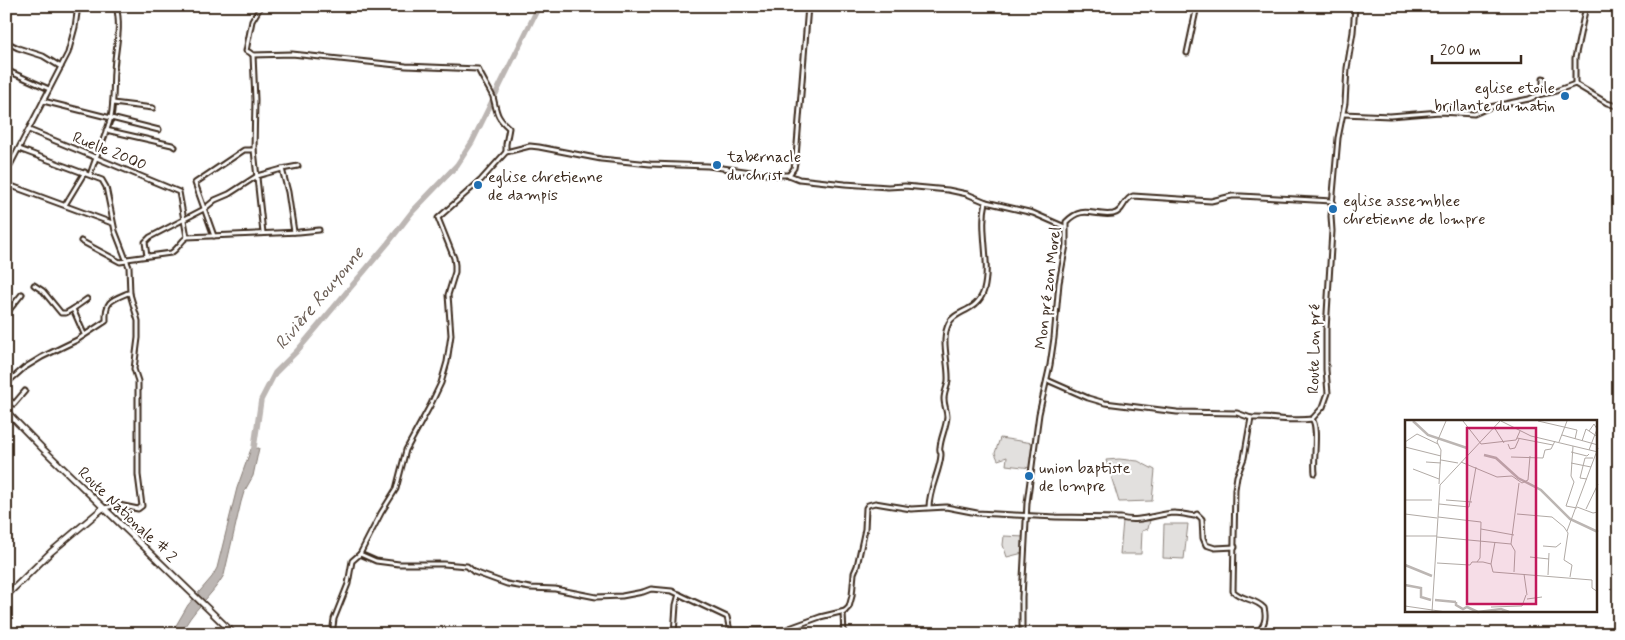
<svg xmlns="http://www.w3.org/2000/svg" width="1625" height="640" font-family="Mynerve,sans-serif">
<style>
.green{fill:#e2e0de;stroke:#8e857e}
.water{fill:#bcb6b3;stroke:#887e77}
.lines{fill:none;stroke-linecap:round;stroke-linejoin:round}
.river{stroke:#bcb6b3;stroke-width:5.5}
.street-casing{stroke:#3b2a1e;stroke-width:7}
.secondary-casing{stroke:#3b2a1e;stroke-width:8}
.primary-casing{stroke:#3b2a1e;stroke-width:8}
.street{stroke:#fff;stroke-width:3}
.secondary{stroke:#fff;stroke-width:4.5}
.primary{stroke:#fff;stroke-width:4.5}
.poi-dot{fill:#1f6fb2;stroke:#fff;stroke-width:2}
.labels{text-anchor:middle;stroke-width:4.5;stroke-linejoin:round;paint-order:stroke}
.poi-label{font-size:16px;fill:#3b2a1e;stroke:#fff;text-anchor:start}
.street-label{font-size:16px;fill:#3b2a1e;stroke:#fff}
.water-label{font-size:18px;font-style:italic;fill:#685b52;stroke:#fff}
.inset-river{fill:none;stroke:#bcb6b3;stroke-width:2.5}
.inset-road{fill:none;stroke:#b1aaa5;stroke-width:1}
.view{fill:#c2185b;fill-opacity:0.15;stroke:#c2185b;stroke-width:2.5}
.inset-edge{fill:none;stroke:#3b2a1e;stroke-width:2.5}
</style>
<rect width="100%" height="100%" fill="#fff"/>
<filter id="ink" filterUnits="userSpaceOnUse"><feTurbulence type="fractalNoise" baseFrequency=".02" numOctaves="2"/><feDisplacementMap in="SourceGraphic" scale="10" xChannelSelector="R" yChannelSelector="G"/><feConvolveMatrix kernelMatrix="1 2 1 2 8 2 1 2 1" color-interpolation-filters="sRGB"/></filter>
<g filter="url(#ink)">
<!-- green -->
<g class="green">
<path d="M1000,438L1033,443L1031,468L1006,465L1007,457L998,460L995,453Z"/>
<path d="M1119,459L1138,461L1155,470L1152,501L1119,502L1106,460Z"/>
<path d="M1150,520L1148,529L1142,531L1141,554H1120L1123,521Z"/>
<path d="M1164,524H1188L1184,559L1163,558Z"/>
<path d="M1004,536L1025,537L1023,553L1007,557L1003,545Z"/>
</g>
<!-- water -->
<path class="water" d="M259,448L253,476L244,492L241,502L224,575C212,596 191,611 181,634H171L188,605L212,577L217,568L237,488L251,449Z"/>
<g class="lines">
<!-- river -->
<path class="river" d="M253,454L261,400L275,373L297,351L388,243L412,212L457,165L472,142L539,6"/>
<!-- street casing -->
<g class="street-casing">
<g id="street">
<path d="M261,6L252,21L246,51L249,52L253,55L292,54L406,66L478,69C481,76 491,92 493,97C497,112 496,117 509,128L506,144V152"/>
<path d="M6,42L18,48L43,56L61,67"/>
<path d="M1187,53L1197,6"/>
<path d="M253,55L255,100L254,150L263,233"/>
<path d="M6,70L49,89"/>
<path d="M1575,84V58L1586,6"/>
<path d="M1575,84L1607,103L1619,107"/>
<path d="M1542,94L1553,92L1575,84"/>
<path d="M43,101L159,130"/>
<path d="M113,103L153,108"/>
<path d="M1343,114L1390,116L1440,112L1474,114L1490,107L1529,99L1541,94L1543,92V78"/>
<path d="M29,130L179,192L187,237C180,242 178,249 171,253L127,259"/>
<path d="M106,130L172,145L175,147"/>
<path d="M19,149L102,180L106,187L115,231L129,267L130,294L138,321V338L134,369L138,381V475L142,506L138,509L119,505L104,508"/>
<path d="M282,169L288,192L294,232"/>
<path d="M6,173L68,53L75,27L78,6"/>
<path d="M90,175C96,155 106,136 111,117C114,102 113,86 114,71C115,49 122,28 116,6"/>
<path d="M789,175L794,168L796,157L808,6"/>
<path d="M6,184L112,223"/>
<path d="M65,205L85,172"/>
<path d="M214,236L195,183L244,150H254"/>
<path d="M187,237L299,232L319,230"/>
<path d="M81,241L120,262L127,261"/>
<path d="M147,256L145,242L150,237L204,209L215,200L229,194L257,176L282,169L298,166"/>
<path d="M34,285L43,291L61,313H66L73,309L84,334"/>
<path d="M73,309L87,299"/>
<path d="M6,314L22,294"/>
<path d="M1047,380L1088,398L1105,403L1177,412L1237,413L1251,418"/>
<path d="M6,384L24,368L42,357L77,340L106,321C105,301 111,300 128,293L130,294"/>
<path d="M6,397L14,404L25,391"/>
<path d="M1312,419C1319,427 1313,459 1315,473"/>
<path d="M929,507C929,489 940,471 941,455C941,449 939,453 940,447C941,437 946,428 947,417C947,411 944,405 944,399C944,392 948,386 948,380C949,362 940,340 949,323C955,310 978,312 984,290C991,262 979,231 986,202"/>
<path d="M360,554L376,561L399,564H444L467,566L474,572L507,584L530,588L555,589L596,597L622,596L643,592L651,589L672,591L727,617L730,631L729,634"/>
<path d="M730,631L784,630L820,617L845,611"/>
<path d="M332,634L334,619L348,584L352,561L360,554L381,513L396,489L406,450L430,406L441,383L447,362L451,335L448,295L455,272V265L454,258L438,218L481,180L506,152L530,146L539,147L601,159L650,164L708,166L773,175H789L799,179L845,184L888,187L905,186L948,190L967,194L986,202L1033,213L1065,227"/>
<path d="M674,634L676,605L679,594"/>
<path d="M844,634L843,613L849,607L852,596L854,573L857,566L865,529L866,508L868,505L875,503L911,509L946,507L977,513L1056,517L1121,518C1139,523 1156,514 1174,513C1180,513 1188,515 1194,516L1197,514L1202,519L1203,538L1206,545L1215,548L1235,547"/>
<path d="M1022,634V597L1027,503L1039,414L1050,365L1054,338L1059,283L1066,245V222C1083,204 1094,217 1113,214C1124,212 1123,199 1133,196L1211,201L1232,196H1241L1332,201"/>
<path d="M1256,634C1264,626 1267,619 1264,608C1255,598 1241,600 1233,591L1235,489L1237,476L1244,458L1251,418C1272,417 1292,422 1312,419L1323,407L1328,393L1326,370V330L1332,231L1331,216L1338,138L1345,103L1347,68L1353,32L1355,6"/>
</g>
</g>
<!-- secondary casing -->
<g class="secondary-casing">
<path id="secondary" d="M6,596L51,552L103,508"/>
</g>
<!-- primary casing -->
<g class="primary-casing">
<path id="primary" d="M6,411L43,449L234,634"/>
</g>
<!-- street -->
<use href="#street" class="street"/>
<!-- secondary -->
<use href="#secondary" class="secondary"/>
<!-- primary -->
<use href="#primary" class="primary"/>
</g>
</g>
<!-- markers -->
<g class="poi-dot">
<circle cx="1565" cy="96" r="5"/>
<circle cx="717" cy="165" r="5"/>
<circle cx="478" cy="185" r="5"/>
<circle cx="1333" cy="209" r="5"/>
<circle cx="1029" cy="476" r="5"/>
</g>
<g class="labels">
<!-- poi labels -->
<g class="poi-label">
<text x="1555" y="93" text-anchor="end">eglise etoile<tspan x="1555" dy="18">brillante du matin</tspan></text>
<text x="727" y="162">tabernacle<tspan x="727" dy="18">du christ</tspan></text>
<text x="488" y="182">eglise chretienne<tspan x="488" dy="18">de dampis</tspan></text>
<text x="1343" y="206">eglise assemblee<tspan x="1343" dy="18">chretienne de lompre</tspan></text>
<text x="1039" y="473">union baptiste<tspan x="1039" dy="18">de lompre</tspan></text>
</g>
<!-- street labels -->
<g class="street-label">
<text transform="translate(110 150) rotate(22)" y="6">Ruelle 2000</text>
<text transform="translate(1047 288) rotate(-83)" y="6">Mon pré zon Morel</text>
<text transform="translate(1313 349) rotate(-89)" y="6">Route Lon pré</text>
<text transform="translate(128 514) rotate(44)" y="6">Route Nationale # 2</text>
</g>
<!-- water labels -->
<g class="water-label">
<text transform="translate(319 298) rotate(-50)" y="6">Rivière Rouyonne</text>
</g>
</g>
<!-- overview -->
<g transform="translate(1405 420)">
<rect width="192" height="192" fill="#fff"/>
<path class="inset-river" d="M8,1L23,15L62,28M79,35L91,38L113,58L136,70L165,99L193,112M0,145L27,156M0,165L16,168V177L26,180M30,180L51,182M51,182V185L58,189L62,187L73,192L96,189L104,192"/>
<path class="inset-road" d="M58,1L76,24L111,20L115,11M96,1L126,16L193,32M133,1L172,10L170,19M89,7L99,23M157,15L193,25M112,18L148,25M177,21L181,9L193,17M0,22L12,14L33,24M154,22L162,1M103,24L105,29L110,28L114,19M168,26L166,56L169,62L161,86L172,88M0,27L36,36M184,30L192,9L189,4L184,11M166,32L182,36L184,34M106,37L138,38L140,30L146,29L150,21M36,40L53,43M21,42L36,43M56,42L92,57L107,56L117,63L123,60L125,36M166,43L186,47M8,49L34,59M182,59L175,58L180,38H188M34,64L36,30L32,22L41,1M0,80H27M41,80L67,82M34,84L64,87L71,47M172,87L188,93L193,92M181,89L193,64M0,94L32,98M112,94L147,97L159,107L163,113L159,140L167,145L165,157M33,97L76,102L75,138L72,142M76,109L109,115M162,111L193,28M0,116H32M32,117L106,124M106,124L114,63M106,124L110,131L109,152M138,126L151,127L156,123M125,137L144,139M32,143L65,145L67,142H78L86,144L88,152L187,160V168L193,172M86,144L90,122M119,154L122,175M143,155L144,133M122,179L137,177M0,186L41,192M86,187L117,186L121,175M27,192L35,65L95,1"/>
<path class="view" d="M62,8H131V184H62Z"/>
<rect width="192" height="192" class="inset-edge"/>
</g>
<!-- margin -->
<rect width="1625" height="640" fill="none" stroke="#fff" stroke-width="25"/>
<rect x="12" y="12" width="1600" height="615" fill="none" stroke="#3b2a1e" stroke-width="2" filter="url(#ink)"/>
<!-- scale -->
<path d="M1432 55v8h89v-8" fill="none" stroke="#3b2a1e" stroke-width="2.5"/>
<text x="1440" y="55" font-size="15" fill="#3b2a1e" stroke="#ffffff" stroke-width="4" paint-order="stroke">200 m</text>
</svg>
